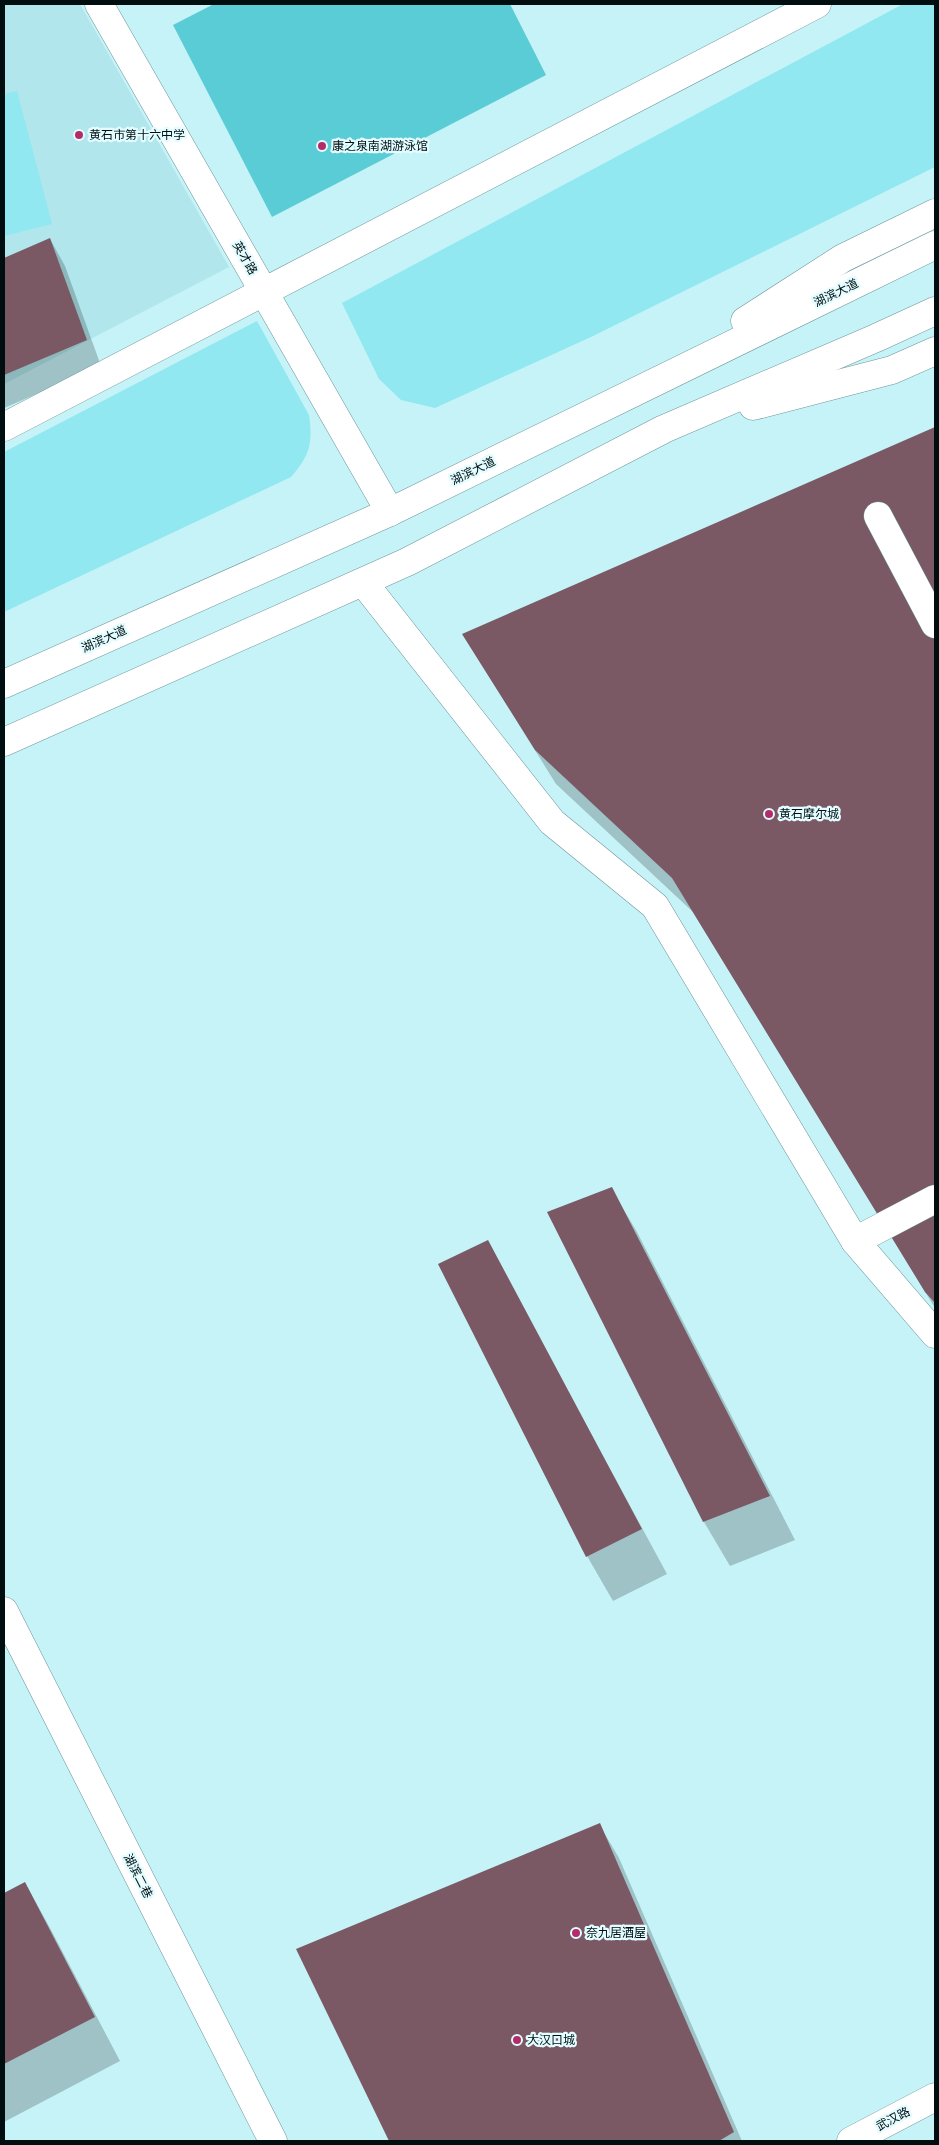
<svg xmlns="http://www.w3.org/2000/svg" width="939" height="2145" font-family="'Work Sans','Noto Sans SC',sans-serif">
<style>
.built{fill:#b0e6ec}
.green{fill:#91e8f0}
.water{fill:#5accd6}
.shadow{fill:#0003}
.building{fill:#7b5964}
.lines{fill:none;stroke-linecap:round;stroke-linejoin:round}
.minor-casing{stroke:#6c969a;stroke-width:29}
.major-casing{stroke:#6c969a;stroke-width:29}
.minor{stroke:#fff;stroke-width:28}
.major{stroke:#fff;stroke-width:28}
.poi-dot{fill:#b52b69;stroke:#e2fcff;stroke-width:2}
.labels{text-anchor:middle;stroke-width:4.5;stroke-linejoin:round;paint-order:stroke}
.poi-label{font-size:12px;fill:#010e10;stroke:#e2fcff;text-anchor:start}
.street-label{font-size:12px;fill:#010e10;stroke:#e2fcff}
</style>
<rect width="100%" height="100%" fill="#c6f3f7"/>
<!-- built -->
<path class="built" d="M4,4H80L229,267L4,384Z"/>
<!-- green -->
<g class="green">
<path d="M903,4H935V167L591,337L435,408L401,400L379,379L342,303Z"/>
<path d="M17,91L52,224L4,236V94Z"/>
<path d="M257,321L309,415C313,443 310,455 291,477L4,612V452Z"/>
</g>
<!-- water -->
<path class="water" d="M214,4H510L546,75L272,217L173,25Z"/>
<!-- shadow -->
<g class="shadow">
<path d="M50,239L65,266L101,366L4,408V260Z"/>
<path d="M935,429V1308L693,912L556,784L463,635Z"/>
<path d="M611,1188L637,1232L795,1540L730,1566L704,1522L548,1212Z"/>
<path d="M487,1242L667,1574L613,1601L587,1556L439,1265Z"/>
<path d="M599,1824L619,1858L742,2141H390L298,1949Z"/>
<path d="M25,1883L50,1928L120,2061L4,2122V1895Z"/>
</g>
<!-- building -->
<g class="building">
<path d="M50,238L87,340L4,375V258Z"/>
<path d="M935,427V1303L925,1292L672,878L535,750L462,634Z"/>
<path d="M612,1187L770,1496L703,1522L547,1212Z"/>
<path d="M488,1240L642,1529L586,1557L438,1264Z"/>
<path d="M600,1823L734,2132L719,2141H389L296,1949Z"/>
<path d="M25,1882L95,2017L4,2064V1893Z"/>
</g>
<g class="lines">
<!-- minor casing -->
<g class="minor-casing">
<g id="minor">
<path d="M99,4L390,512"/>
<path d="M4,427L817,4"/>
<path d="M878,516L935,624"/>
<path d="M363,582L552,822L655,906L855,1241L935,1334"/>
<path d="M855,1241L935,1199"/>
<path d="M4,1611L273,2141"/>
</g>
</g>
<!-- major casing -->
<g class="major-casing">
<g id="major">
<path d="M745,321L843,258L935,213"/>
<path d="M753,406L892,370L935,351"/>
<path d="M4,684L390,512L935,245"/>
<path d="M4,742L407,562L664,429L876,338L935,311"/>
<path d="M851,2141L935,2097"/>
</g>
</g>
<!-- minor -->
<use href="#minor" class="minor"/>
<!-- major -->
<use href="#major" class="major"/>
</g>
<!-- markers -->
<g class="poi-dot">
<circle cx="79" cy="135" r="5"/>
<circle cx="322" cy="146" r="5"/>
<circle cx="769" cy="814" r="5"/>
<circle cx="576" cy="1933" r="5"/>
<circle cx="517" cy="2040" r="5"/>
</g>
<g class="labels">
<!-- poi labels -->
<g class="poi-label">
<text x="89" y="139">黄石市第十六中学</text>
<text x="332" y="150">康之泉南湖游泳馆</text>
<text x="779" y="818">黄石摩尔城</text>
<text x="586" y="1937">奈九居酒屋</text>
<text x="527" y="2044">大汉口城</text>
</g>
<!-- street labels -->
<g class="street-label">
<text transform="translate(245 258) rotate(60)" y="4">英才路</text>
<text transform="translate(836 293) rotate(-26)" y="4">湖滨大道</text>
<text transform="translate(473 471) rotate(-26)" y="4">湖滨大道</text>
<text transform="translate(104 639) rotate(-24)" y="4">湖滨大道</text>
<text transform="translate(138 1876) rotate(63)" y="4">湖滨二巷</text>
<text transform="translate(893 2119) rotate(-28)" y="4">武汉路</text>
</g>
</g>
<!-- border -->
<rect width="939" height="2145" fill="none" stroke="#010e10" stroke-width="10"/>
</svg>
